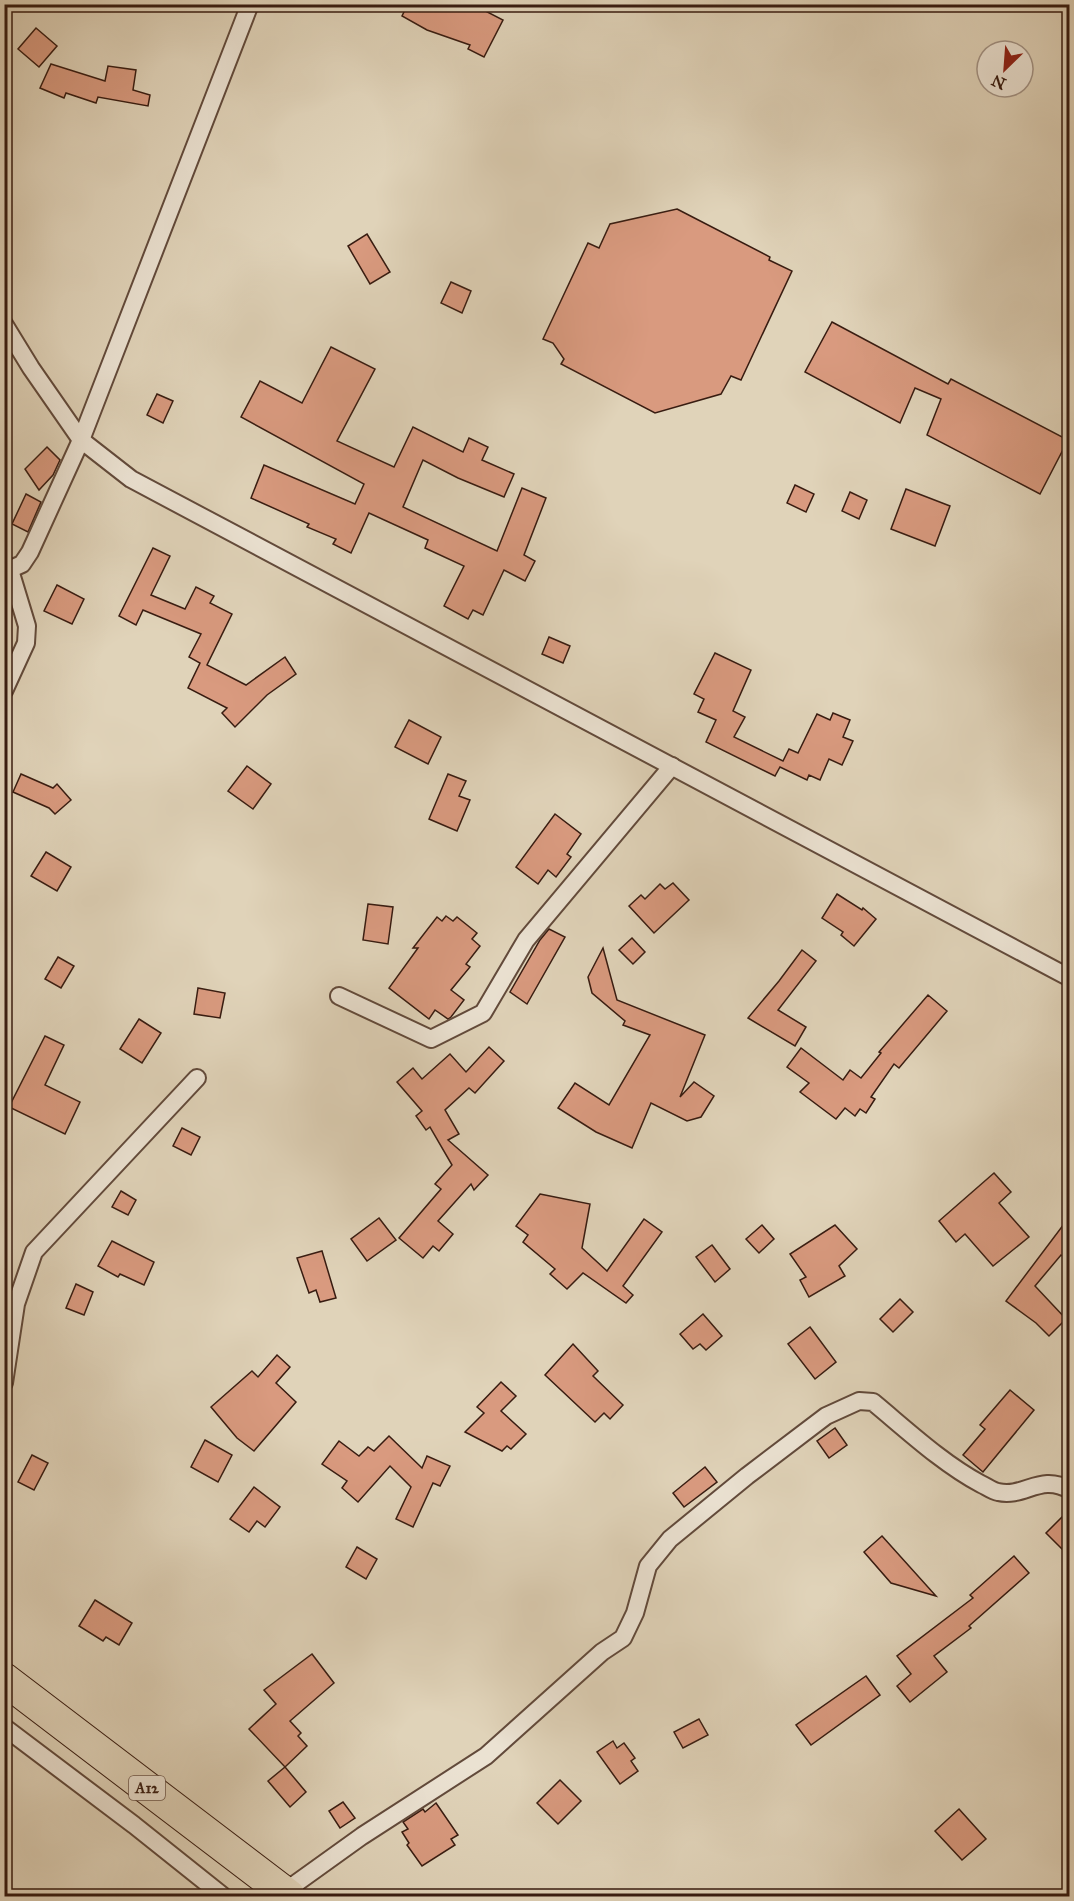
<svg xmlns="http://www.w3.org/2000/svg" width="1074" height="1901" font-family="'IM FELL Great Primer',serif">
<style>
.building{fill:#d99a7f;stroke:#381c11;stroke-width:1.5}
.lines{fill:none;stroke-linecap:round;stroke-linejoin:round}
.street-casing{stroke:#624a3b;stroke-width:20}
.highway-casing{stroke:#381c11;stroke-width:34}
.street{stroke:#ebe2d2;stroke-width:16}
.highway{stroke:#e0d3b9;stroke-width:32}
.labels{text-anchor:middle;stroke-width:4.5;stroke-linejoin:round;paint-order:stroke}
.shield{fill:#ebe2d2;stroke:#6e574b;stroke-width:1.5}
.shield-label{font-size:15px;font-weight:bold;fill:#381c11}
</style>
<rect width="100%" height="100%" fill="#e0d3b9"/>
<filter id="stains"><feTurbulence type="fractalNoise" baseFrequency=".00333" numOctaves="4"/><feColorMatrix values="0 0 0 0 .2 0 0 0 0 .09 0 0 0 0 .02 0 0 0 .5 -.17"/></filter>
<radialGradient id="worn" r=".72"><stop offset=".6" stop-color="#630" stop-opacity="0"/><stop offset="1" stop-color="#630" stop-opacity=".3"/></radialGradient>
<!-- building -->
<g class="building">
<path d="M408,4H472L503,20L484,57L468,49L470,45L427,30L402,16Z"/>
<path d="M36,28L57,46L39,67L18,49Z"/>
<path d="M51,64L105,81L108,66L136,70L133,90L150,95L148,106L98,97L96,103L66,93L64,98L40,88Z"/>
<path d="M677,209L770,257L769,260L792,271L741,380L731,376L721,394L655,413L561,364L564,359L553,343L543,339L588,243L599,248L610,224Z"/>
<path d="M367,234L390,272L370,284L348,246Z"/>
<path d="M451,282L471,291L462,313L441,303Z"/>
<path d="M832,322L948,384L951,379L1068,440L1040,494L927,435L941,399L915,388L900,423L805,372Z"/>
<path d="M331,347L375,369L337,441L394,467L413,427L463,452L469,438L488,447L482,460L514,474L504,497L458,478L423,460L403,507L497,551L522,488L546,498L524,555L535,561L525,581L504,570L483,615L473,610L468,619L444,606L464,566L425,548L428,540L369,513L351,553L333,544L336,539L307,527L309,524L251,498L264,465L355,504L364,484L241,417L260,381L302,403Z"/>
<path d="M157,394L173,401L163,423L147,415Z"/>
<path d="M47,447L60,460L53,475L39,490L25,469Z"/>
<path d="M795,485L814,494L806,512L787,503Z"/>
<path d="M906,489L950,506L935,546L891,529Z"/>
<path d="M850,492L867,500L859,519L842,511Z"/>
<path d="M26,494L41,502L28,532L12,524Z"/>
<path d="M153,548L170,556L151,595L185,609L196,587L214,596L210,603L232,614L207,665L246,685L285,657L296,674L267,695L235,727L222,713L227,708L188,688L200,663L189,657L201,634L143,610L136,625L119,616Z"/>
<path d="M57,585L84,599L72,624L44,611Z"/>
<path d="M549,637L570,646L563,663L542,654Z"/>
<path d="M715,653L751,670L733,711L745,717L734,737L783,761L789,749L798,753L817,714L830,720L833,713L850,720L843,737L853,741L842,765L829,759L820,780L809,775L807,780L780,767L775,776L706,742L716,720L698,712L704,699L694,694Z"/>
<path d="M409,720L441,737L428,764L395,747Z"/>
<path d="M247,766L271,784L253,809L228,791Z"/>
<path d="M21,774L53,788L57,784L71,800L55,814L49,808L13,792Z"/>
<path d="M448,774L466,781L459,796L470,800L457,831L429,819Z"/>
<path d="M555,814L581,834L567,854L571,857L556,877L548,870L538,884L516,867Z"/>
<path d="M46,852L71,867L57,891L31,876Z"/>
<path d="M673,883L689,900L654,933L629,906L641,895L645,899L660,884L665,889Z"/>
<path d="M837,894L862,910L863,908L876,919L854,946L841,935L843,932L822,918Z"/>
<path d="M368,904L393,907L388,944L363,940Z"/>
<path d="M446,916L453,921L457,917L477,933L472,939L480,946L466,964L470,967L451,990L464,1000L451,1017L448,1019L435,1010L429,1019L389,988L418,948H413L437,917L442,921Z"/>
<path d="M549,929L565,937L527,1004L510,992L540,940Z"/>
<path d="M632,938L645,952L633,964L619,950Z"/>
<path d="M603,948L617,1000L705,1035L680,1097L694,1082L714,1096L701,1117L687,1121L651,1103L632,1148L596,1132L558,1108L575,1083L609,1105L650,1035L623,1025L625,1021L592,993L588,977Z"/>
<path d="M802,950L816,961L778,1010L806,1027L795,1046L748,1018L779,981Z"/>
<path d="M58,957L74,966L61,988L45,979Z"/>
<path d="M198,988L225,993L220,1018L194,1014Z"/>
<path d="M928,995L947,1011L899,1068L894,1064L871,1097L875,1099L866,1113L860,1109L855,1116L845,1108L836,1119L800,1092L809,1083L787,1067L801,1048L843,1080L850,1070L861,1078L881,1053L879,1052Z"/>
<path d="M139,1019L161,1033L142,1063L120,1049Z"/>
<path d="M45,1036L64,1045L45,1085L80,1102L65,1134L9,1107Z"/>
<path d="M489,1047L504,1061L475,1093L469,1088L445,1110L459,1134L448,1140L488,1175L474,1190L471,1184L438,1221L453,1234L439,1251L433,1246L423,1258L399,1238L441,1189L435,1184L452,1165L430,1127L426,1130L416,1116L422,1111L397,1082L413,1068L422,1079L450,1054L466,1072Z"/>
<path d="M182,1128L200,1137L191,1155L173,1146Z"/>
<path d="M994,1173L1011,1192L999,1203L1029,1237L993,1266L965,1234L956,1242L939,1221Z"/>
<path d="M121,1191L136,1200L128,1215L112,1207Z"/>
<path d="M540,1194L590,1204L582,1248L607,1271L644,1219L662,1232L623,1286L633,1295L626,1303L583,1273L567,1289L550,1274L555,1269L523,1242L528,1235L516,1226Z"/>
<path d="M1070,1216V1262L1061,1255L1035,1286L1066,1319L1049,1336L1036,1323L1006,1301Z"/>
<path d="M379,1218L396,1240L367,1261L351,1239Z"/>
<path d="M762,1225L774,1239L759,1253L746,1239Z"/>
<path d="M835,1225L857,1249L839,1266L845,1276L809,1297L800,1280L806,1277L790,1254Z"/>
<path d="M112,1241L154,1262L144,1285L120,1274L118,1277L98,1266Z"/>
<path d="M712,1245L730,1269L715,1282L696,1257Z"/>
<path d="M322,1251L336,1298L320,1302L316,1290L309,1293L297,1258Z"/>
<path d="M76,1284L93,1292L84,1315L66,1308Z"/>
<path d="M900,1299L913,1312L893,1332L880,1319Z"/>
<path d="M703,1314L722,1336L706,1350L700,1344L693,1349L680,1334Z"/>
<path d="M810,1327L836,1362L815,1379L788,1344Z"/>
<path d="M573,1344L598,1371L593,1376L623,1405L610,1419L604,1413L595,1422L545,1375Z"/>
<path d="M277,1355L290,1367L276,1383L296,1402L254,1451L237,1438L211,1407L252,1371L258,1377Z"/>
<path d="M501,1382L516,1396L501,1411L526,1434L511,1449L507,1446L502,1451L465,1432L484,1413L477,1407Z"/>
<path d="M1010,1390L1034,1410L983,1472L963,1455L985,1429L980,1425Z"/>
<path d="M835,1428L847,1445L829,1458L817,1441Z"/>
<path d="M389,1436L422,1468L427,1456L450,1466L440,1486L433,1483L413,1527L396,1519L411,1487L390,1466L358,1502L342,1488L347,1481L322,1464L339,1441L359,1456L368,1447L374,1451Z"/>
<path d="M205,1440L232,1455L218,1482L191,1467Z"/>
<path d="M32,1455L48,1463L34,1490L18,1482Z"/>
<path d="M705,1467L717,1482L684,1507L673,1493Z"/>
<path d="M254,1487L280,1507L265,1527L257,1521L249,1532L230,1519Z"/>
<path d="M1070,1509V1557L1046,1533Z"/>
<path d="M882,1536L936,1596L891,1583L864,1552Z"/>
<path d="M357,1547L377,1559L366,1579L346,1567Z"/>
<path d="M1014,1556L1029,1573L969,1626L971,1628L934,1656L947,1672L910,1702L897,1686L911,1674L897,1656L973,1598L970,1595Z"/>
<path d="M95,1600L132,1623L119,1645L106,1637L103,1641L79,1626Z"/>
<path d="M312,1654L334,1683L290,1721L301,1733L298,1736L307,1746L285,1767L249,1729L276,1704L264,1690Z"/>
<path d="M866,1676L880,1695L811,1745L796,1725Z"/>
<path d="M699,1719L708,1735L683,1748L674,1732Z"/>
<path d="M613,1741L617,1748L624,1743L635,1758L631,1761L638,1771L620,1784L597,1752Z"/>
<path d="M285,1767L306,1792L290,1807L268,1781Z"/>
<path d="M560,1780L581,1801L558,1824L537,1803Z"/>
<path d="M343,1802L355,1818L340,1828L329,1811Z"/>
<path d="M436,1803L458,1835L451,1839L455,1845L422,1866L407,1845L409,1843L402,1832L408,1829L403,1822L423,1809L425,1812Z"/>
<path d="M959,1809L986,1839L962,1860L935,1831Z"/>
</g>
<g class="lines">
<!-- street casing -->
<g class="street-casing">
<g id="street">
<path d="M4,324L31,368L81,440L131,479L1070,978"/>
<path d="M4,572L22,564L30,552L81,440L250,4"/>
<path d="M4,691L26,643L27,626L10,570"/>
<path d="M339,996L431,1039L483,1013L526,940L672,766"/>
<path d="M4,1383L16,1304L34,1252L197,1078"/>
<path d="M4,1727L134,1825L223,1896"/>
<path d="M284,1892L362,1836L486,1756L602,1652L623,1638L635,1613L648,1566L670,1539L747,1476L826,1416L859,1401L873,1402C908,1431 942,1463 981,1484C986,1486 992,1491 998,1492C1025,1498 1040,1473 1070,1490"/>
</g>
</g>
<!-- highway casing -->
<g class="highway-casing">
<path id="highway" d="M4,1679L289,1896"/>
</g>
<!-- street -->
<use href="#street" class="street"/>
<!-- highway -->
<use href="#highway" class="highway"/>
</g>
<g class="labels">
<!-- shield labels -->
<rect class="shield" x="129" y="1776" width="36" height="24" rx="4.5"/>
<g class="shield-label">
<text x="147" y="1793">A12</text>
</g>
</g>
<!-- margin -->
<rect width="1074" height="1901" fill="none" stroke="#e0d3b9" stroke-width="24"/>
<rect x="6" y="6" width="1062" height="1889" fill="none" stroke="#381c11" stroke-width="3"/>
<rect x="12" y="12" width="1050" height="1877" fill="none" stroke="#381c11" stroke-width="1.5"/>
<!-- north arrow -->
<g transform="translate(1005 69) rotate(205)"><circle r="28" fill="#ebe2d2" stroke="#a39385" stroke-width="1.5"/>
<path d="M0-4.5L10 22L0 15L-10 22Z" fill="#8f2418"/>
<text y="-9" font-size="16" font-weight="bold" text-anchor="middle" fill="#381c11">N</text>
</g>
<rect width="100%" height="100%" filter="url(#stains)"/>
<rect width="100%" height="100%" fill="url(#worn)"/>
</svg>
